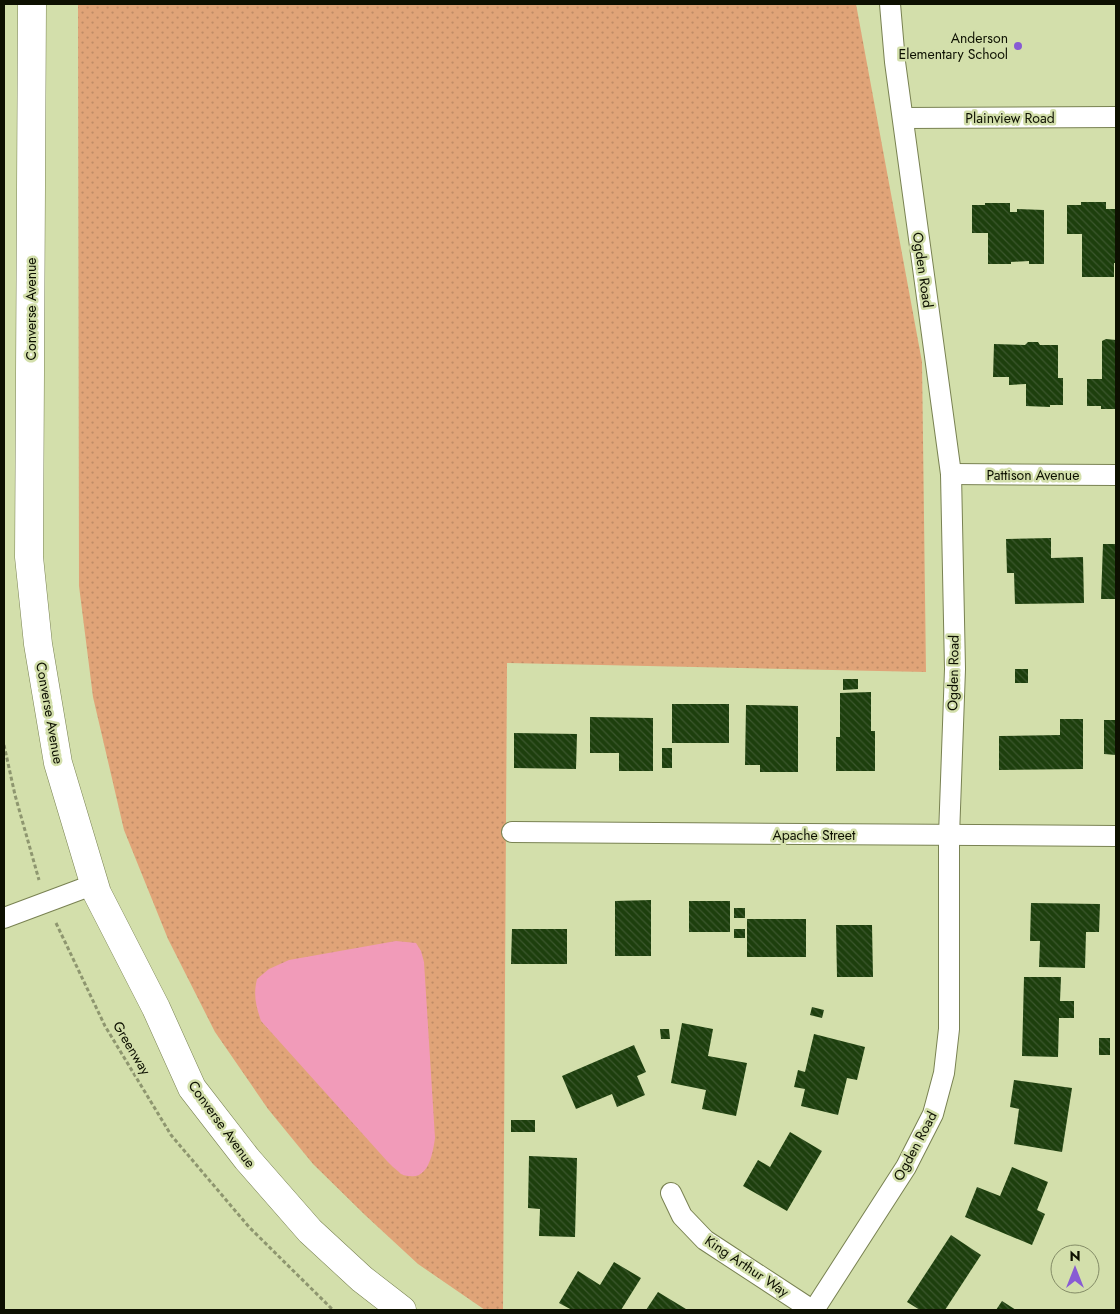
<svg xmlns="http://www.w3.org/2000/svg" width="1120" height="1314" font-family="Jost,sans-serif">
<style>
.green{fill:url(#green-dots)}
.water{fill:#f19bb9}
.building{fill:url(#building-back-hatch)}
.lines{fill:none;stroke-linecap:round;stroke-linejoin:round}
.street-casing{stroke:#798252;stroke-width:22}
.secondary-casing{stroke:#798252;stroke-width:29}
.path{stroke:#8e966f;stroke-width:3;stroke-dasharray:4 2.5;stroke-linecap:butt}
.street{stroke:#fff;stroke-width:20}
.secondary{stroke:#fff;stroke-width:28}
.poi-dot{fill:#885bd4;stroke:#d3dfab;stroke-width:2}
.labels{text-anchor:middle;stroke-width:5;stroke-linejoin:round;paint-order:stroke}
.poi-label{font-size:14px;fill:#0d1001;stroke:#d3dfab;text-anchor:end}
.street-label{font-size:14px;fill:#0d1001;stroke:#d3dfab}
</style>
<defs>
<pattern id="green-dots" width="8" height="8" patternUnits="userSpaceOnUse" patternTransform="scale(1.25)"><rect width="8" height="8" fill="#e0a478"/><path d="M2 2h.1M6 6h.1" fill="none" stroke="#bf8c66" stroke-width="1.8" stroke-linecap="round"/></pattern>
<pattern id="building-back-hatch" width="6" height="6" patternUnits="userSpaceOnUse" patternTransform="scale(1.25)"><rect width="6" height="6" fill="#1d3f0d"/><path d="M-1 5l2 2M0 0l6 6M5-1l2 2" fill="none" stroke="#3c572e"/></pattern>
</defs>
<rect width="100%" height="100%" fill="#d3dfab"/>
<!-- green -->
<path class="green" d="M78,4H856L922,362L926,672L507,663L503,1310H485L418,1264L365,1215L313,1164L268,1109L215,1032L168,939L124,830L93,697L79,586Z"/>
<!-- water -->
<path class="water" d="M396,941L416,943L421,951L424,962L435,1138C433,1152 429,1179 410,1176C406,1176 401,1175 399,1172C395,1169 391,1165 387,1161L261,1021C256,1006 253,995 257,979L269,969L289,960Z"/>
<!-- building -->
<g class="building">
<path d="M1081,202H1106V209H1116V263H1114V277H1082V234H1067V205H1081Z"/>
<path d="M985,203H1010V212H1017V209L1044,210V264H1029V261L1011,262V264H988V233H972V205H985Z"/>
<path d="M1106,339L1116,340V409H1101V406H1087V379H1102V341Z"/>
<path d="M1028,342H1038L1040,345H1058V378H1063V405H1050V407L1026,406V384L1009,385V377H993L994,344L1025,345Z"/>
<path d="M1051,538V558L1083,557L1084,603L1015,604L1014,573H1007L1006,539Z"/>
<path d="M1103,544H1116V599H1101Z"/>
<rect x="1015" y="669" width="13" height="14"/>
<path d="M843,679H858V689L843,690Z"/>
<path d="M871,692V731H875V771H836V737H840V693Z"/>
<rect x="672" y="704" width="57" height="39"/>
<path d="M746,705L798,706V772H760V765H745Z"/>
<path d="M590,717L653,718V771H619V753H590Z"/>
<path d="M1060,719H1083V769L999,770V736L1060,735Z"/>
<path d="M1104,720H1116V755L1104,754Z"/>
<path d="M514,733L577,734L576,769L514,768Z"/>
<rect x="662" y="748" width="10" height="20"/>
<path d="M651,900V956H615V901Z"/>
<rect x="689" y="901" width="41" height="31"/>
<path d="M1031,903L1100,904L1099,932H1086L1085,968L1039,967L1040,941H1030Z"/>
<rect x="734" y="908" width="11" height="10"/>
<rect x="747" y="919" width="59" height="38"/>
<path d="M836,925H872L873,977H837Z"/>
<path d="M512,929H567V964H511Z"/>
<rect x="734" y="929" width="11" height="9"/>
<path d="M1024,977H1061L1060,1001H1074V1018H1059L1058,1057L1022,1056Z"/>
<path d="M812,1007L824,1010L822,1018L810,1015Z"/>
<path d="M682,1023L713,1029L708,1056L747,1063L736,1116L702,1109L706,1090L671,1083Z"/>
<path d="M660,1029H669L670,1039H661Z"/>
<path d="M814,1034L865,1047L857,1080L847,1078L838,1115L801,1106L805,1089L794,1087L798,1070L805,1072Z"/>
<rect x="1099" y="1038" width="11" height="17"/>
<path d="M634,1045L646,1072L637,1076L645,1095L617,1107L612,1094L576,1109L562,1076Z"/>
<path d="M1014,1080L1072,1088L1062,1152L1014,1144L1019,1109L1010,1107Z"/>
<rect x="511" y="1120" width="24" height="12"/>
<path d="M790,1132L822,1151L787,1211L743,1186L758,1160L770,1167Z"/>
<path d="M529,1156L577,1158L575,1237L539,1236L540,1209L528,1208Z"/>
<path d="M1012,1167L1048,1182L1037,1210L1045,1214L1032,1245L965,1217L977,1187L1000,1196Z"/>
<path d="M951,1235L981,1255L945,1310H920L907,1302Z"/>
<path d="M614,1262L641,1278L621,1310H572L559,1303L578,1271L600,1285Z"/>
<path d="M658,1292L686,1309L685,1310H646Z"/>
<path d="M1002,1301L1016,1310H996Z"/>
</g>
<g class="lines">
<!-- street casing -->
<g class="street-casing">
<g id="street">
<path d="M903,118L1116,117"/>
<path d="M951,474L1116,475"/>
<path d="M512,832L1116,836"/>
<path d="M4,918L95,884"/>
<path d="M671,1193L682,1216L705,1240L812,1310"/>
<path d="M814,1310L906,1167L933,1114L944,1073L949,1029V836L955,669L951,474L895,62L890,4"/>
</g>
</g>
<!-- secondary casing -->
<g class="secondary-casing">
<path id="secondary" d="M32,4L29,557L38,644L58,763L97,893L156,1008L192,1088L247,1159L310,1231L362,1279L402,1310"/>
</g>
<!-- path -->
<g class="path">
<path d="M4,745L15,795L39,880"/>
<path d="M56,923L105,1026L171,1135L249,1227L333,1310"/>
</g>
<!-- street -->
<use href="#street" class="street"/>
<!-- secondary -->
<use href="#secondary" class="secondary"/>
</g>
<!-- markers -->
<circle class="poi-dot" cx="1018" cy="46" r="5"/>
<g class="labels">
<!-- poi labels -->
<g class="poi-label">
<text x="1008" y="43">Anderson<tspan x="1008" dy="16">Elementary School</tspan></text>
</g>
<!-- street labels -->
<g class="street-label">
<text x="1010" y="123">Plainview Road</text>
<text transform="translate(923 270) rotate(82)" y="5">Ogden Road</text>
<text transform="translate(31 309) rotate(-90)" y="5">Converse Avenue</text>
<text x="1033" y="480">Pattison Avenue</text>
<text transform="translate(953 673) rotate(-89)" y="5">Ogden Road</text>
<text transform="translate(50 713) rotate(80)" y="5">Converse Avenue</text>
<text x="814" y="840">Apache Street</text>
<text transform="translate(132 1048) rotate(59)" y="5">Greenway</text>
<text transform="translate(222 1124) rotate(54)" y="5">Converse Avenue</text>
<text transform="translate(915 1146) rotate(-62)" y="5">Ogden Road</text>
<text transform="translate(747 1266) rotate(34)" y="5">King Arthur Way</text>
</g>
</g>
<!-- border -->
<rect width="1120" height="1314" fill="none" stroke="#0d1001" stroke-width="10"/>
<!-- north arrow -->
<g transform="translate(1075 1269)"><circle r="24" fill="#d3dfab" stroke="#848c67"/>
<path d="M0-4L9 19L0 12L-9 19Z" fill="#885bd4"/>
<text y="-8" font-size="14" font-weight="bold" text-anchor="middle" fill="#0d1001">N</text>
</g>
</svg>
